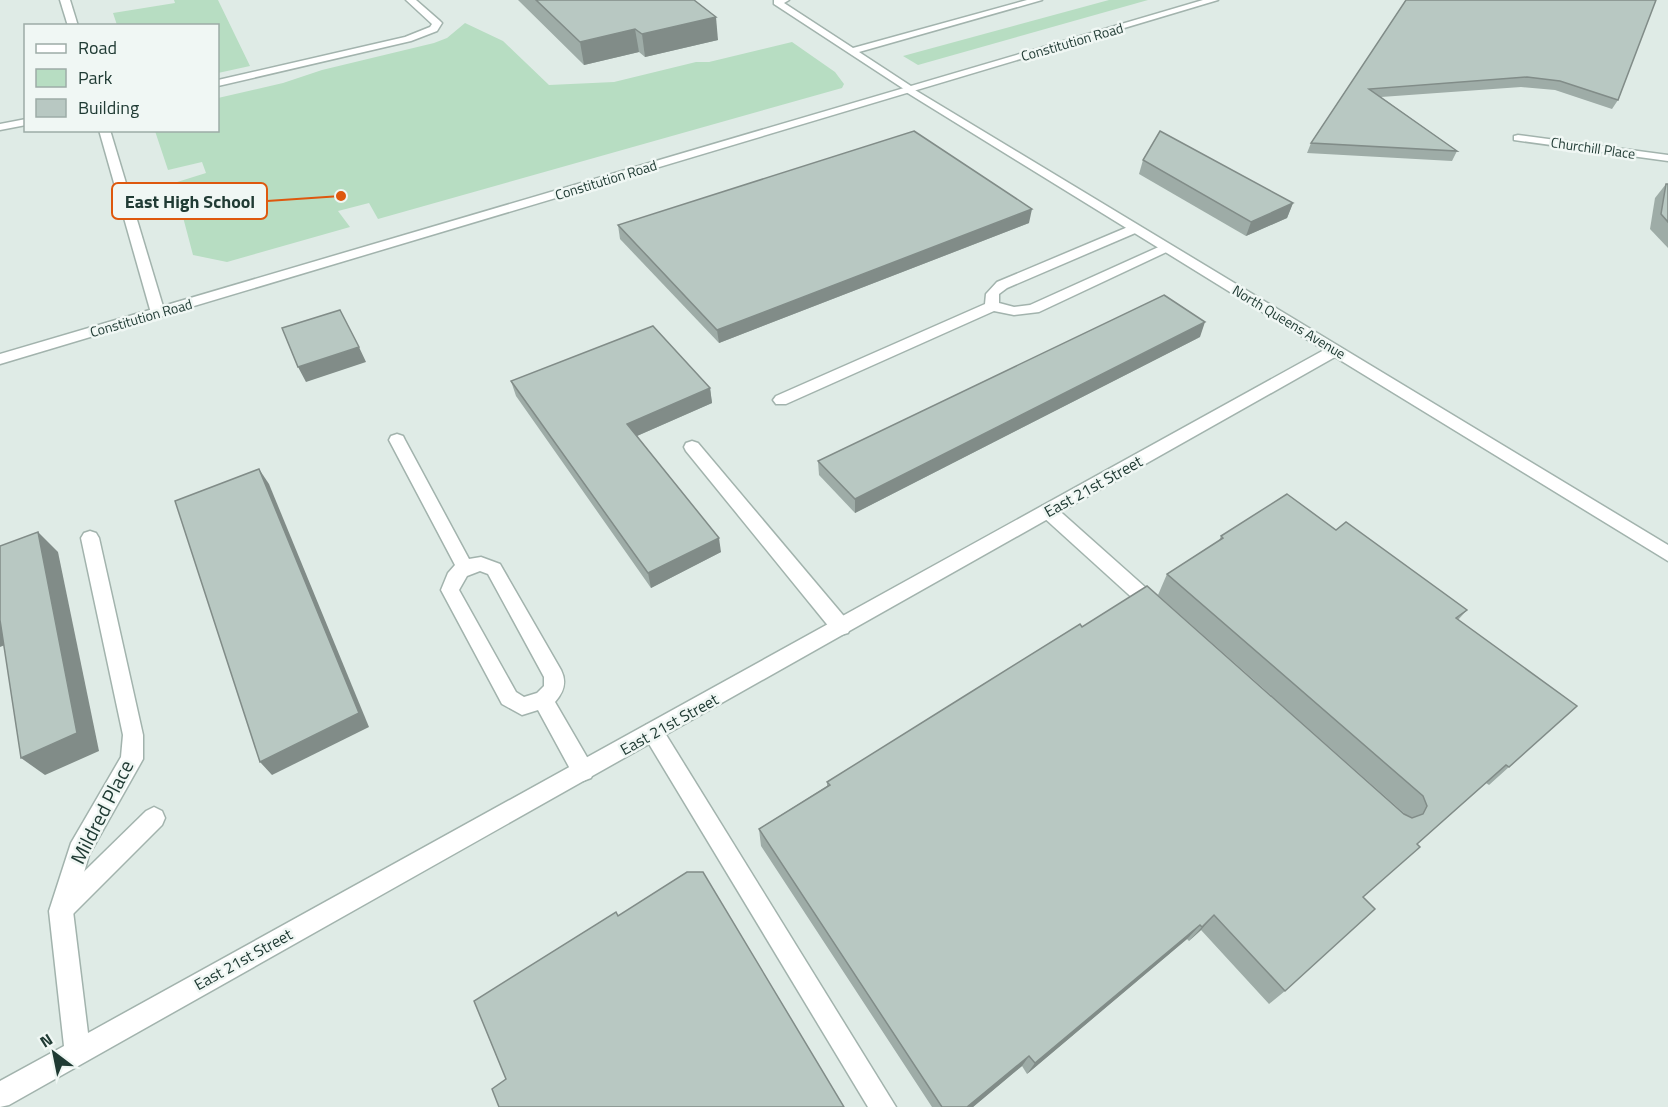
<svg xmlns="http://www.w3.org/2000/svg" width="1668" height="1107" font-family="'Titillium Web',sans-serif">
<style>
.green{fill:#b7ddc2}
.lines{fill:none;stroke-linecap:round;stroke-linejoin:round}
.service-casing{stroke:#a2b3ad;stroke-width:3}
.minor-casing{stroke:#a2b3ad;stroke-width:3}
.tertiary-casing{stroke:#a2b3ad;stroke-width:3}
.service{fill:#fff;fill-rule:evenodd}
.minor{fill:#fff;fill-rule:evenodd}
.tertiary{fill:#fff;fill-rule:evenodd}
.wall{fill:#9eaca7}
.shaded-wall{fill:#818c88}
.building{fill:#b8c8c2;stroke:#818c88;stroke-width:1.5}
.labels{text-anchor:middle;stroke-width:5;stroke-linejoin:round;paint-order:stroke}
.far-street-label{font-size:14px;fill:#203b34;stroke:#f0f7f4}
.street-label{font-size:16px;fill:#203b34;stroke:#f0f7f4}
.near-street-label{font-size:20px;fill:#203b34;stroke:#f0f7f4}
.leader{fill:none;stroke:#de580e;stroke-width:2}
.callout-dot{fill:#de580e;stroke:#f0f7f4;stroke-width:2}
.callout{fill:#f0f7f4;stroke:#de580e;stroke-width:2}
.callout-label{font-size:18px;text-anchor:middle;font-weight:bold;fill:#203b34}
</style>
<rect width="100%" height="100%" fill="#dfebe6"/>
<!-- green -->
<g class="green">
<path d="M174,0H218L250,66L218,73V26L117,25L113,13L175,3Z"/>
<path d="M1109,0H1148L918,65L903,56Z"/>
<path d="M465,23L503,41L549,85L614,82L696,62H709L792,42L835,72L844,84L842,88L378,219L369,203L338,211L350,227L227,262L193,255L174,183L206,173L202,162L168,170L155,131L218,130V98L283,83L322,70L434,43L447,38Z"/>
</g>
<g class="lines">
<!-- service casing -->
<g class="service-casing">
<g id="service">
<path d="M406,0H416L440,21L442,23L437,31L411,41L218,86V80L405,37L430,27L432,24Z"/>
<path d="M774,0H789L784,3L853,48L1027,0H1042L859,52L914,88L915,90L910,93L774,4Z"/>
<path d="M1135,224L1141,228L1140,231L1007,288L999,294V303L1014,307L1030,305L1163,245L1168,244L1175,248L1039,312L1014,315L994,311L786,404H776L773,400L776,396L985,304L986,294L997,282Z"/>
<path d="M397,434L403,436L405,440L469,559L481,557L500,564L561,670C567,682 564,692 555,702L591,764L594,771L591,778L583,781L575,778L538,710L522,715L502,704L441,590L448,573L455,565L389,440L391,436ZM480,571L488,574L544,677V686L537,693L524,697L516,692L459,590L467,576Z"/>
<path d="M692,441L698,443L848,621L851,627L848,633L841,635L834,633L686,451L684,447L686,443Z"/>
<path d="M1048,505L1054,506L1163,603L1165,608L1163,613L1156,616L1149,613L1042,516L1039,511L1042,506Z"/>
<path d="M653,723L660,725L896,1107H868L646,739L643,732L646,725Z"/>
<path d="M154,807L162,811L165,818L162,825L70,917L62,921L54,917L50,909L54,901L146,811Z"/>
</g>
</g>
<!-- minor casing -->
<g class="minor-casing">
<g id="minor">
<path d="M60,0H70L78,26H68Z"/>
<path d="M910,87L1668,545V561L1335,357L9,1105L0,1107V1081L64,1046L49,911L71,843L121,757L123,735L81,538L84,533L90,531L96,533L99,538L143,735V759L89,855L73,911L88,1033L1324,350L906,92L905,90Z"/>
<path d="M26,119V125L0,130V124Z"/>
<path d="M99,130H110L165,313L163,316H153L151,313Z"/>
<path d="M1518,135L1668,155V161L1514,140V136Z"/>
</g>
</g>
<!-- tertiary casing -->
<g class="tertiary-casing">
<path id="tertiary" d="M1203,0H1218L0,364V354Z"/>
</g>
<!-- service -->
<use href="#service" class="service"/>
<!-- minor -->
<use href="#minor" class="minor"/>
<!-- tertiary -->
<use href="#tertiary" class="tertiary"/>
</g>
<!-- wall -->
<g class="wall">
<path d="M518,0H694L718,40L645,57L639,52L584,65Z"/>
<path d="M1406,0L1618,100L1612,109L1555,90L1521,87L1381,97L1457,151L1452,161L1307,153L1311,143Z"/>
<path d="M1143,160L1293,203L1287,218L1246,236L1139,174Z"/>
<path d="M1666,184H1668V248L1650,229L1655,198Z"/>
<path d="M1029,223L719,343L620,239L618,225Z"/>
<path d="M1200,337L855,513L819,475L818,461Z"/>
<path d="M511,381L710,388L712,403L637,436L721,552L651,588L516,396Z"/>
<path d="M1336,530L1467,610L1458,620L1509,767L1489,785L1486,783L1417,844L1363,897L1285,991L1269,1004L1201,930L1189,941L1187,939L1027,1074L1022,1066L973,1107H932L761,846L759,829L827,786V782L1082,627L1405,814L1158,595L1167,574L1219,541L1221,536Z"/>
</g>
<!-- shaded-wall -->
<g class="shaded-wall">
<path d="M716,17L718,40L645,57L642,34Z"/>
<path d="M635,29L639,52L584,65L580,42Z"/>
<path d="M1293,203L1287,218L1246,236L1251,222Z"/>
<path d="M1032,209L1029,223L719,343L717,330Z"/>
<path d="M1205,322L1200,337L855,513V499Z"/>
<path d="M359,347L366,362L306,382L298,367Z"/>
<path d="M710,388L712,403L630,439L627,424Z"/>
<path d="M259,469L269,484L369,727L272,775L260,762Z"/>
<path d="M38,532L58,552L99,751L45,775L21,758Z"/>
<path d="M719,538L721,552L651,588L648,573Z"/>
<path d="M0,619L22,638L0,647Z"/>
<path d="M1214,915L1201,930L1189,941L1202,927Z"/>
<path d="M1200,925L1187,939L1027,1074L1035,1063Z"/>
<path d="M1029,1056L1022,1066L973,1107H967Z"/>
</g>
<!-- building -->
<g class="building">
<path d="M536,0H694L716,17L642,34L635,29L580,42Z"/>
<path d="M1406,0H1656L1618,100L1560,81L1527,77L1369,89L1457,151L1311,143Z"/>
<path d="M914,131L1032,209L717,330L618,225Z"/>
<path d="M1160,131L1293,203L1251,222L1143,160Z"/>
<path d="M1666,184H1668V222L1661,214Z"/>
<path d="M1164,295L1205,322L855,499L818,461Z"/>
<path d="M340,310L359,347L298,367L282,328Z"/>
<path d="M653,326L710,388L627,424L719,538L648,573L511,381Z"/>
<path d="M259,469L359,713L260,762L175,501Z"/>
<path d="M1287,494L1336,530L1346,522L1467,610L1456,618L1577,706L1509,767L1506,765L1417,844L1420,847L1363,897L1375,909L1285,991L1214,915L1202,927L1200,925L1035,1063L1029,1056L967,1107H942L759,829L830,785L827,782L963,697L1080,624L1082,627L1147,586L1404,814L1412,818L1423,814L1427,806L1423,796L1167,574L1223,538L1221,536Z"/>
<path d="M38,532L77,733L21,758L0,620V546Z"/>
<path d="M687,872H703L844,1107H499L492,1089L506,1079L474,1001L616,912L618,916Z"/>
</g>
<g class="labels">
<!-- far-street labels -->
<g class="far-street-label">
<text transform="translate(1072 42) rotate(-16)" y="5">Constitution Road</text>
<text transform="translate(1593 148) rotate(8)" y="5">Churchill Place</text>
<text transform="translate(606 180) rotate(-17)" y="5">Constitution Road</text>
<text transform="translate(141 318) rotate(-16)" y="5">Constitution Road</text>
<text transform="translate(1289 322) rotate(31)" y="5">North Queens Avenue</text>
</g>
<!-- street labels -->
<g class="street-label">
<text transform="translate(1093 486) rotate(-29)" y="6">East 21st Street</text>
<text transform="translate(669 724) rotate(-29)" y="6">East 21st Street</text>
<text transform="translate(243 959) rotate(-29)" y="6">East 21st Street</text>
</g>
<!-- near-street labels -->
<g class="near-street-label">
<text transform="translate(102 812) rotate(-63)" y="7">Mildred Place</text>
</g>
</g>
<!-- callouts -->
<path class="leader" d="M341 196L267 201"/>
<circle class="callout-dot" cx="341" cy="196" r="6"/>
<rect class="callout" x="112" y="183" width="155" height="36" rx="6"/>
<g class="callout-label">
<text x="190" y="208">East High School</text>
</g>
<!-- legend -->
<rect x="24" y="24" width="195" height="108" fill="#f0f7f4" stroke="#9daca7" stroke-width="1.5"/>
<rect x="36" y="44" width="30" height="9" fill="#ffffff" stroke="#9daca7" stroke-width="1.5"/>
<text x="78" y="54" font-size="18" fill="#203b34">Road</text>
<rect x="36" y="69" width="30" height="18" fill="#b7ddc2" stroke="#9daca7" stroke-width="1.5"/>
<text x="78" y="84" font-size="18" fill="#203b34">Park</text>
<rect x="36" y="99" width="30" height="18" fill="#b8c8c2" stroke="#9daca7" stroke-width="1.5"/>
<text x="78" y="114" font-size="18" fill="#203b34">Building</text>
<!-- north arrow -->
<g transform="translate(54 1053) rotate(328)" stroke="#f0f7f4" stroke-width="4.5" paint-order="stroke">
<path d="M0-4.5L10 22L0 15L-10 22Z" fill="#203b34"/>
<text y="-9" font-size="16" font-weight="bold" text-anchor="middle" fill="#203b34">N</text>
</g>
</svg>
